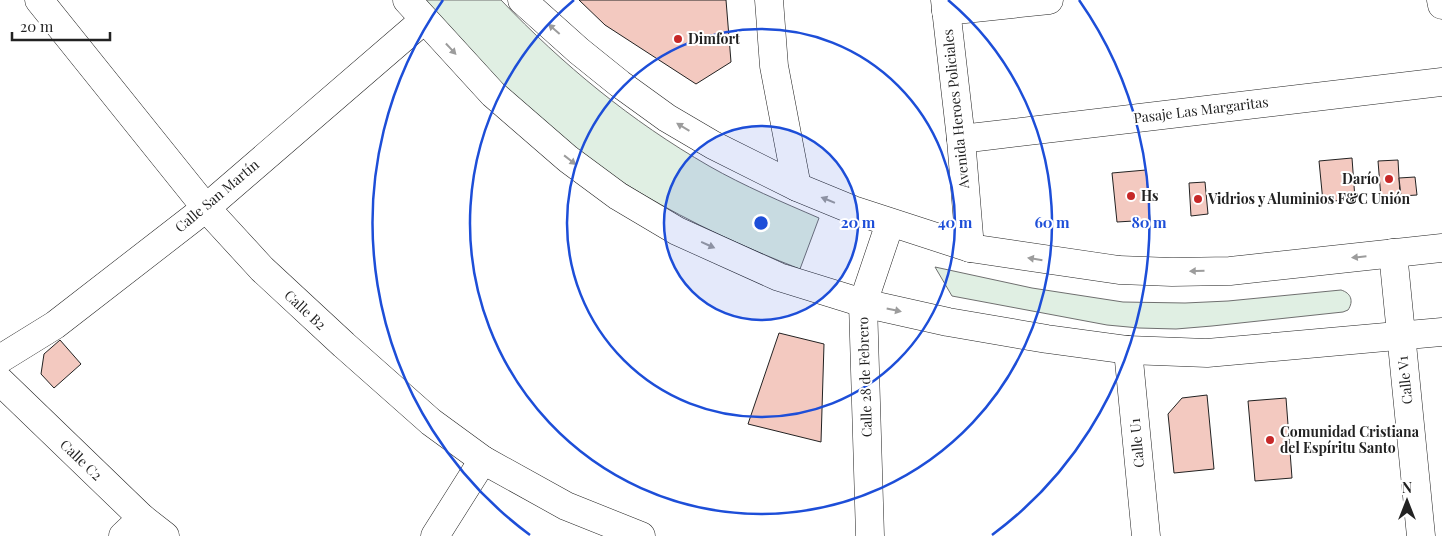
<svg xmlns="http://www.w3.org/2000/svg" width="1442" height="536" font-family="'Playfair Display',serif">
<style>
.green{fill:#e0efe3;stroke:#6f6f6f}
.building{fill:#f3c9c0;stroke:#222}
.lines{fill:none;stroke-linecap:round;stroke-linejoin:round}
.minor-casing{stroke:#222;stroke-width:29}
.tertiary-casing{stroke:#222;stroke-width:29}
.secondary-casing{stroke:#222;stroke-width:29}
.minor{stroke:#fff;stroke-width:28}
.tertiary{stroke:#fff;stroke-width:28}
.secondary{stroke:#fff;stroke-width:28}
.oneway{fill:#9c9c9c}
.ring{fill:none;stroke:#1d4ed8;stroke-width:2.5}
.poi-dot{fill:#c62828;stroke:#fff;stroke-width:2}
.labels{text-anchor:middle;stroke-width:4;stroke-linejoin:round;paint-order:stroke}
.poi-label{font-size:14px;font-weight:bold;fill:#222;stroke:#fff;text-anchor:start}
.street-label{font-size:14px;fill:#222;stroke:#fff}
.centre{fill:#1d4ed8;stroke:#fff;stroke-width:2.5}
.ring-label{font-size:15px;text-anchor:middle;font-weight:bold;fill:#1d4ed8;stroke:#fff;stroke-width:4;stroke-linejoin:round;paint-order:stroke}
</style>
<rect width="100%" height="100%" fill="#fff"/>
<!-- green -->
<g class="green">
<path d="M422,0H501C563,65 631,121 709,166C744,186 782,202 819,218L800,269C691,227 585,170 501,87C473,59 448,29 422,0Z"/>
<path d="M935,267L1032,288L1123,302L1185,303L1228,301L1341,290C1351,293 1354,301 1348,310L1343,312L1212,326L1176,329L1139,328L1107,325L952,296Z"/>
</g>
<!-- building -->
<g class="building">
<path d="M579,0H726L731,62L696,84L605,25Z"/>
<path d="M1352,158L1355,199L1323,202L1319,161Z"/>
<path d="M1398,160L1400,196L1381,198L1378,161Z"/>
<path d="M1146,170L1150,220L1117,222L1112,173Z"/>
<path d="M1415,177L1417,195L1401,196L1399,178Z"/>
<path d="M1205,182L1208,214L1191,216L1189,183Z"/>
<path d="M779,333L824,344L821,442L748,424Z"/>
<path d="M60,340L81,364L54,388L41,374L44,354Z"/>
<path d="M1207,395L1214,469L1174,473L1168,414L1182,398Z"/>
<path d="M1286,398L1292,478L1255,481L1248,401Z"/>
</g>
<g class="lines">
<!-- minor casing -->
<g class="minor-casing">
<g id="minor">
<path d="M39,0L206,208L262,269L344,345L431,422L483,460L566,506L641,536"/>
<path d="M769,0L774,66L797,187"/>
<path d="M945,0L961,139L970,248"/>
<path d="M1441,0L1442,5"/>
<path d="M946,11L1049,0"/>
<path d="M961,139L1442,82"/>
<path d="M1393,253L1421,536"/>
<path d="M1128,350L1146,536"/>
<path d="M0,359L55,325L206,208L424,20"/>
<path d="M0,381L142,518L165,536"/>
<path d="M123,536L142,518"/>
<path d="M435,536L483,460"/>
</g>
</g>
<!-- tertiary casing -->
<g class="tertiary-casing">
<path id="tertiary" d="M870,536L863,303L890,223"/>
</g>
<!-- secondary casing -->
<g class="secondary-casing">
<g id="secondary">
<path d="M407,0L493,94L568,159L618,196L677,231L779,277L863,303L948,322L1047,339L1128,350L1207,353L1442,332"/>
<path d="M522,0L579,51L620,84L667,118L713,145L797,187L853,210L970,248L1119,270L1172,272L1230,271L1442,248"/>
</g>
</g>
<!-- minor -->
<use href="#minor" class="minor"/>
<!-- tertiary -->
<use href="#tertiary" class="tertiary"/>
<!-- secondary -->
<use href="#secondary" class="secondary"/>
</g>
<!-- one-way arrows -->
<defs><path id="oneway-solid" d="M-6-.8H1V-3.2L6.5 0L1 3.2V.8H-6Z" transform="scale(1.25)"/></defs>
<g class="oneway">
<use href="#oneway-solid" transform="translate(554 29) rotate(-139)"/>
<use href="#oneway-solid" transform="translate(451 49) rotate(47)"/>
<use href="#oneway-solid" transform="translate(683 127) rotate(-149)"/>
<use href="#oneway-solid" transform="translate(570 160) rotate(38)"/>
<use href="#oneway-solid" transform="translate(828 200) rotate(-158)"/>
<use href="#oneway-solid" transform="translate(708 245) rotate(24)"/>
<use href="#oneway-solid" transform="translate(1359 257) rotate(174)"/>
<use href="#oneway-solid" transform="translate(1035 259) rotate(-171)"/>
<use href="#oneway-solid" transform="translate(1197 271) rotate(179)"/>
<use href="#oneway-solid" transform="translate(894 310) rotate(12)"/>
</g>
<!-- distance rings -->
<circle cx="761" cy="223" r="97" fill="#1d4ed8" fill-opacity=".12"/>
<g class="ring">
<circle cx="761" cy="223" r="97"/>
<circle cx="761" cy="223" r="194"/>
<path d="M948 0A291 291 0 1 1 574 0"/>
<path d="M530 535A388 388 0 0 1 443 0M1079 0A388 388 0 0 1 992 535"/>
</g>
<!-- markers -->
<g class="poi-dot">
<circle cx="678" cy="39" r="5"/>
<circle cx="1389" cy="179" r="5"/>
<circle cx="1131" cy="196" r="5"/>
<circle cx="1198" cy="199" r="5"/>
<circle cx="1270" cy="440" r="5"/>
</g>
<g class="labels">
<!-- poi labels -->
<g class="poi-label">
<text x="688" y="44">Dimfort</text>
<text x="1379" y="184" text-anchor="end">Darío</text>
<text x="1141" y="201">Hs</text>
<text x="1208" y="204">Vidrios y Aluminios F&amp;C Unión</text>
<text x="1280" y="437">Comunidad Cristiana<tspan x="1280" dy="16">del Espíritu Santo</tspan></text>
</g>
<!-- street labels -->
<g class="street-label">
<text transform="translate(956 109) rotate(-96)" y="5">Avenida Heroes Policiales</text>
<text transform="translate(1201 110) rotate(-7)" y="5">Pasaje Las Margaritas</text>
<text transform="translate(217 196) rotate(-40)" y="5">Calle San Martín</text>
<text transform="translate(305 310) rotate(43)" y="5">Calle B2</text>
<text transform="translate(865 377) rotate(-92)" y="5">Calle 28 de Febrero</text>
<text transform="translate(1405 380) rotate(-96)" y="5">Calle V1</text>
<text transform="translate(1137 443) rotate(-95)" y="5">Calle U1</text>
<text transform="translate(81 460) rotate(44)" y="5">Calle C2</text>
</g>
</g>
<circle cx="761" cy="223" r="8" class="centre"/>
<g class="ring-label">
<text x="858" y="228">20 m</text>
<text x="955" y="228">40 m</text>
<text x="1052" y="228">60 m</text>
<text x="1149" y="228">80 m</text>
</g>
<!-- north arrow -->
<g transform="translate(1407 501)" stroke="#ffffff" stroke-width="4" paint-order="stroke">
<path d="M0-4L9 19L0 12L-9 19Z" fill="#222222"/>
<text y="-8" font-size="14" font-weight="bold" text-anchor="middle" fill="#222222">N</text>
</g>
<!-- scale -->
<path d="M12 32v8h98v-8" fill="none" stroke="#222222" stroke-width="2.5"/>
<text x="20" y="32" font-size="15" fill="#222222" stroke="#ffffff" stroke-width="4" paint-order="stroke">20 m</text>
</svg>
